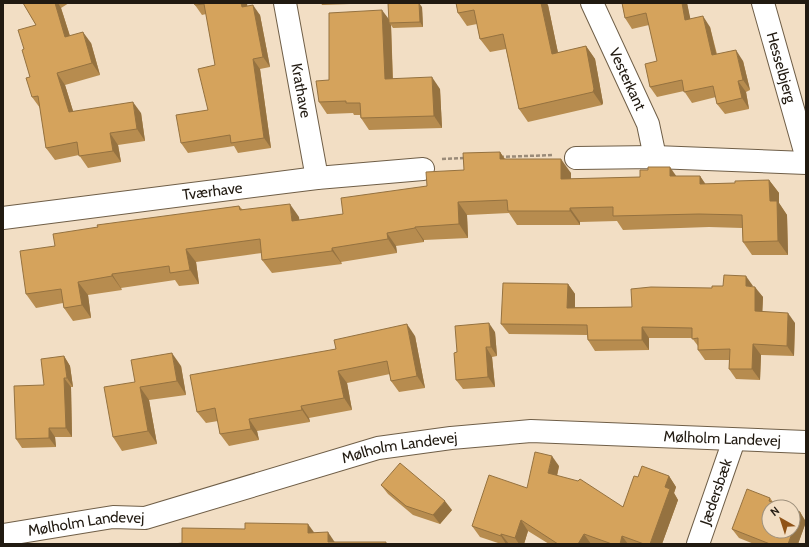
<svg xmlns="http://www.w3.org/2000/svg" width="809" height="547" font-family="Cabin,sans-serif">
<style>
.lines{fill:none;stroke-linecap:round;stroke-linejoin:round}
.minor-casing{stroke:#6f5e47;stroke-width:24}
.path{stroke:#9a8b79;stroke-width:2.5;stroke-dasharray:4 2;stroke-linecap:butt}
.minor{stroke:#fff;stroke-width:22}
.wall{fill:#b78c4f}
.shaded-wall{fill:#957240}
.building{fill:#d5a35c;stroke:#957240}
.labels{text-anchor:middle;stroke-width:3;stroke-linejoin:round;paint-order:stroke}
.street-label{font-size:15px;fill:#211a11;stroke:#f2dec4}
</style>
<rect width="100%" height="100%" fill="#f2dec4"/>
<g class="lines">
<!-- minor casing -->
<g class="minor-casing">
<g id="minor">
<path id="s1" d="M285,3L317,178"/>
<path id="s2" d="M592,3L648,124L655,157"/>
<path id="s3" d="M763,3L806,155"/>
<path d="M576,158L655,157L806,163"/>
<path id="s4" d="M3,218L317,178L423,169"/>
<path id="s5" d="M3,535L113,517L145,518L378,448L451,438L531,431L806,442"/>
<path id="s6" d="M698,544L734,440"/>
</g>
</g>
<!-- path -->
<g class="path">
<path d="M500,157L553,155"/>
<path d="M442,159L465,158"/>
</g>
<!-- minor -->
<use href="#minor" class="minor"/>
</g>
<!-- wall -->
<g class="wall">
<path d="M23,3H69L61,8L70,36L91,43L100,75L65,85L73,111L141,113L145,141L118,145L121,162L88,168L79,155L55,160L46,148L40,108L32,97L30,77L24,49L36,25Z"/>
<path d="M194,3L247,6L260,15L270,67L260,69L271,148L238,153L234,146L188,153L181,143L208,110L215,65L206,14L202,15L195,5Z"/>
<path d="M321,3H350V4L322,5Z"/>
<path d="M456,3H546L548,5L558,53L586,46L595,59L603,103L602,105L528,122L519,109L506,49L490,52L480,39L477,24L467,26L458,13Z"/>
<path d="M622,3H687L690,19L710,27L717,54L743,61L750,90L746,92L749,109L725,114L717,104L716,97L692,103L684,91L657,97L650,87L657,61L649,25L632,29L625,18Z"/>
<path d="M422,7L423,27L393,28L391,25L393,79L440,89L442,128L369,130L361,118L360,115H354L353,113L327,114L319,102L329,80L389,20Z"/>
<path d="M500,152L505,159L571,173V179L700,176L705,184L735,183L769,180L779,193V203L787,215L788,255H752L743,242L742,228L709,227L623,230L617,221L580,222V225H517L509,213L467,215L468,238L424,240V242L396,246L397,253L341,262L342,264L272,273L262,260V253L196,262L199,284L179,286L175,280L121,288L122,290L88,295L91,318L73,321L64,308L63,303L36,308L26,294L55,246L98,227L239,206L243,210L299,217V220L343,214L427,186L464,170Z"/>
<path d="M568,284L575,294V307H632L712,288L753,287L763,297L762,312L795,323L794,356L761,355L760,380L736,379L729,369V360H705L698,350V346L692,338H649V350L595,351L588,340L587,335L509,334L501,324Z"/>
<path d="M495,332L497,356L492,357L495,387L463,389L456,380L457,352Z"/>
<path d="M415,336L425,388L399,392L391,381L390,374L347,383L352,410L309,418L310,422L257,431L259,440L229,446L220,434L218,421L206,423L197,412Z"/>
<path d="M64,356L70,366L73,387H71L72,437H55L56,447L22,448L16,439L44,385Z"/>
<path d="M181,366L186,395L149,400L157,444L122,451L113,437L135,382Z"/>
<path d="M559,466L557,476L623,507L638,477L669,476L676,487L674,493L678,500L662,544H549L528,531L524,544H501L480,537L472,526L527,488Z"/>
<path d="M381,485L452,510L440,524L413,515L388,494Z"/>
<path d="M770,498L773,502L800,512L806,522L798,544H754L739,538L732,529Z"/>
</g>
<!-- shaded-wall -->
<g class="shaded-wall">
<path d="M55,3H58L61,8L74,49L65,37Z"/>
<path d="M241,3H247L249,18L242,7Z"/>
<path d="M419,3L422,7L423,27L420,22Z"/>
<path d="M541,3H546L548,5L561,67L552,54Z"/>
<path d="M682,3H687L693,31L685,20Z"/>
<path d="M253,5L260,15L270,67L263,57Z"/>
<path d="M382,10L391,22L389,23L391,25L393,91L385,79Z"/>
<path d="M703,16L710,27L719,66L712,55Z"/>
<path d="M83,32L91,43L100,75L92,63Z"/>
<path d="M586,46L595,59L603,103L602,105L593,92Z"/>
<path d="M736,50L743,61L750,90L743,80Z"/>
<path d="M253,59L260,69L271,148L264,138Z"/>
<path d="M57,73L65,85L77,124L69,112Z"/>
<path d="M432,77L440,89L442,128L434,116Z"/>
<path d="M738,81L746,92L749,109L742,98Z"/>
<path d="M133,102L141,113L145,141L137,129Z"/>
<path d="M110,133L118,145L121,162L113,151Z"/>
<path d="M500,152L509,166L500,159Z"/>
<path d="M561,159L571,173V192L561,179Z"/>
<path d="M670,167L679,180L670,176Z"/>
<path d="M700,176L709,189L700,184Z"/>
<path d="M769,180L779,193V203L787,215L788,255L778,241L770,201Z"/>
<path d="M458,202L467,215L468,238L459,224Z"/>
<path d="M290,204L299,217L301,234L292,221Z"/>
<path d="M570,208L580,222V225L570,211Z"/>
<path d="M415,227L424,240V242L415,228Z"/>
<path d="M387,233L396,246L397,253L388,239Z"/>
<path d="M332,248L341,262L342,264L332,251Z"/>
<path d="M186,249L196,262L199,284L190,270Z"/>
<path d="M112,274L121,288L122,290L112,276Z"/>
<path d="M746,276L753,286H746Z"/>
<path d="M78,282L88,295L91,318L82,305Z"/>
<path d="M568,284L575,294V318L567,308Z"/>
<path d="M755,287L763,297L762,322L755,311Z"/>
<path d="M788,313L795,323L794,356L787,346Z"/>
<path d="M489,323L495,332L497,356L491,347Z"/>
<path d="M407,324L415,336L425,388L417,376Z"/>
<path d="M642,327L649,338V350L642,340Z"/>
<path d="M753,344L761,355L760,380L752,369Z"/>
<path d="M486,347L492,357L495,387L488,377Z"/>
<path d="M172,353L181,366L186,395L177,381Z"/>
<path d="M64,356L70,366L73,387L67,378Z"/>
<path d="M338,371L347,383L352,410L344,398Z"/>
<path d="M64,378L71,387L72,437L66,428Z"/>
<path d="M140,387L149,400L157,444L148,431Z"/>
<path d="M301,406L309,418L310,422L302,410Z"/>
<path d="M249,419L257,431L259,440L251,429Z"/>
<path d="M49,428L55,437L56,447L49,438Z"/>
<path d="M552,456L559,466L555,484L548,473Z"/>
<path d="M669,476L676,487L674,493L678,500L662,544H650L665,487Z"/>
<path d="M445,501L452,510L440,524L433,515Z"/>
<path d="M800,512L806,522L798,544H788Z"/>
<path d="M521,520L528,531L524,544H519L515,538Z"/>
<path d="M308,524L316,535L308,533Z"/>
<path d="M328,532L336,544L328,542Z"/>
<path d="M501,534L509,544H506L501,536Z"/>
<path d="M584,534L591,544H578Z"/>
<path d="M622,536L628,544H620Z"/>
</g>
<!-- building -->
<g class="building">
<path d="M23,3H55L65,37L83,32L92,63L57,73L69,112L133,102L137,129L110,133L113,151L79,156L77,142L46,148L38,96L32,97L26,78L30,77L22,50L24,49L18,30L36,25Z"/>
<path d="M194,3H241L242,7L253,5L263,57L253,59L264,138L231,143L230,135L181,143L176,115L208,110L198,69L215,65L204,4L195,5Z"/>
<path d="M388,3H419L420,22L389,23Z"/>
<path d="M456,3H541L552,54L586,46L594,89L593,92L519,109L503,34L480,39L474,10L458,13Z"/>
<path d="M622,3H682L685,20L703,16L712,55L736,50L743,80L738,81L742,98L717,104L713,86L684,92L682,80L650,87L645,64L657,61L646,13L625,18Z"/>
<path d="M382,10L385,79L432,77L434,116L361,118L360,103H346V101L319,102L316,81L329,80V13Z"/>
<path d="M500,152V159H561V179L640,177V170H648V167H670V176H700V184L735,183V181L769,180L770,201H777L778,241L743,242L742,215L699,214L613,216V207L570,208V211H508L507,200L458,202L459,224L415,227V228L387,233L388,239L332,248V251L262,260L260,239L186,249L190,270L170,273L169,266L112,274V276L78,282L82,305L64,308L61,289L26,294L20,251L55,246L53,234L98,227L97,225L239,206L240,210L290,204L292,221L343,214L341,198L427,186L426,172L464,170L463,153Z"/>
<path d="M724,275L746,276V286L755,287V311L788,313L787,346L753,344L752,369H729L730,349L698,350V338L692,339V328L642,327V340H588L587,325L501,324L503,283L568,284L567,308L632,307L631,289L651,287L712,288V286H723Z"/>
<path d="M489,323L491,347H486L488,377L456,380L454,353L457,352L455,326Z"/>
<path d="M407,324L417,376L391,381L387,361L338,371L344,398L301,406L302,410L249,419L251,429L220,434L215,408L197,412L190,375L336,349L334,340Z"/>
<path d="M172,353L177,381L140,387L148,431L113,437L104,387L135,382L131,360Z"/>
<path d="M64,356L67,378H64L66,428H49V438L16,439L14,386L44,385L41,359Z"/>
<path d="M535,452L552,456L548,473L578,481L580,479L623,507L634,476L638,477L642,466L669,476L665,487L670,489L650,544H644L622,536L620,544H612L584,534L578,544H558L521,520L515,538L501,534V536L472,526L489,475L527,488Z"/>
<path d="M400,463L445,501L433,515L406,506L381,485Z"/>
<path d="M747,489L770,498L769,501L785,507H769V531H793L788,544H770L732,529Z"/>
<path d="M793,510L800,512L793,530Z"/>
<path d="M245,523L308,524V533L328,532V542H386V544H174L182,543V528L245,529Z"/>
</g>
<g class="labels">
<!-- street labels -->
<g class="street-label">
<text dy="5" stroke="none"><textPath href="#s3" startOffset="67">Hesselbjerg</textPath></text>
<text dy="5" stroke="none"><textPath href="#s2" startOffset="84">Vesterkant</textPath></text>
<text dy="5" stroke="none"><textPath href="#s1" startOffset="89">Krathave</textPath></text>
<text dy="5" stroke="none"><textPath href="#s4" startOffset="211">Tværhave</textPath></text>
<text dy="5" stroke="none"><textPath href="#s5" startOffset="732">Mølholm Landevej</textPath></text>
<text dy="5" stroke="none"><textPath href="#s5" startOffset="408">Mølholm Landevej</textPath></text>
<text dy="5" stroke="none"><textPath href="#s6" startOffset="55">Jædersbæk</textPath></text>
<text dy="5" stroke="none"><textPath href="#s5" startOffset="84">Mølholm Landevej</textPath></text>
</g>
</g>
<!-- border -->
<rect width="809" height="547" fill="none" stroke="#211a11" stroke-width="8"/>
<!-- north arrow -->
<g transform="translate(781 519) rotate(321)"><circle r="19" fill="#f2dec4" stroke="#9e907c"/>
<path d="M0-3L7 15L0 10L-7 15Z" fill="#905317"/>
<text y="-6" font-size="11" font-weight="bold" text-anchor="middle" fill="#211a11">N</text>
</g>
</svg>
